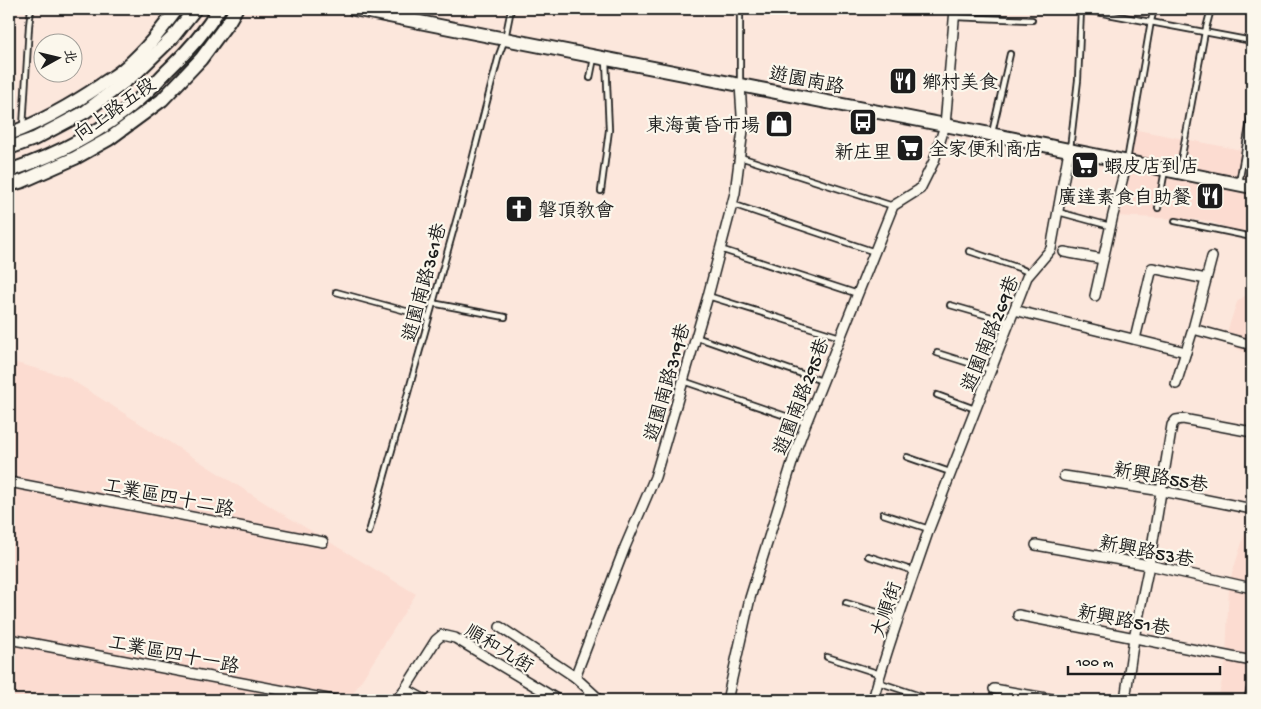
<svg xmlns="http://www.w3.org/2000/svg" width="1261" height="709" font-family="'Gochi Hand','LXGW WenKai TC',sans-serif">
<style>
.built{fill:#fcdcd1}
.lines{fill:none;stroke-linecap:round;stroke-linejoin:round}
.lane-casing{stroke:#1c1c1c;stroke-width:8}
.street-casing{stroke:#1c1c1c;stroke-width:12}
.secondary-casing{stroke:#1c1c1c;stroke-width:16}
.lane{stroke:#fbf7ec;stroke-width:4.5}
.street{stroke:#fbf7ec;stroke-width:9}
.secondary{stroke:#fbf7ec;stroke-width:12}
.labels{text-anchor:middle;stroke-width:4.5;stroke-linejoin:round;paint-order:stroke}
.street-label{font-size:19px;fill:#1c1c1c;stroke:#fbf7ec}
.poi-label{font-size:19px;fill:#1c1c1c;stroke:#fbf7ec;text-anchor:start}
</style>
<rect width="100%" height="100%" fill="#fce7dc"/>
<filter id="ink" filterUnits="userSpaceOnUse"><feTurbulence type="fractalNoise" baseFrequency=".02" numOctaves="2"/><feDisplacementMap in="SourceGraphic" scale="10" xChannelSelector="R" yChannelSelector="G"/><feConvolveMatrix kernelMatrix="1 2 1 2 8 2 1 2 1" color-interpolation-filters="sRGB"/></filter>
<g filter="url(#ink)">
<!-- built -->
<g class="built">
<path d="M1132,129L1252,152V236L1240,233L1212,222L1201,220L1114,216Z"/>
<path d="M1252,290V392L1249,383V355L1224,341L1237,302Z"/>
<path d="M9,361L67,377L273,508L416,594L349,700H9Z"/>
<path d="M1252,512V700H1218L1226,660L1229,583Z"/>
</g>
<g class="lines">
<!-- lane casing -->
<g class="lane-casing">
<g id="lane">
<path d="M740,9V82"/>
<path d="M1081,9L1252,41"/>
<path d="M954,17L1032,20"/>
<path d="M590,78L594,58"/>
<path d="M23,127L29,26L31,9"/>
<path d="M992,133L1010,54"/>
<path d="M1070,149L1078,80L1081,9"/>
<path d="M740,157L893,206"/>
<path d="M1127,161L1151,21L1154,9"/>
<path d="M1179,171L1205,32L1211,9"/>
<path d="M1239,183L1252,110"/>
<path d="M601,191L609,130L606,60"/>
<path d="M732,204L875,252"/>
<path d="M1158,208L1165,170"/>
<path d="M1058,212L1110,226"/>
<path d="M1175,221L1252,237"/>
<path d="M720,249L858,294"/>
<path d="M969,251L1019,268L1030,273"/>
<path d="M336,292L428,317"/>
<path d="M708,296L840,337"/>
<path d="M432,303L505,317"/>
<path d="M950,305L1009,322"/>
<path d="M696,337L822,381"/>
<path d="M937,353L991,370"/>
<path d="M683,381L806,423"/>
<path d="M937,395L975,409"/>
<path d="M907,457L950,472"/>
<path d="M883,514L929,529"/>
<path d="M369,532L463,196L485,109L499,55L505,39L511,9"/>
<path d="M868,556L914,571"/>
<path d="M846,603L898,618"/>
<path d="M827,657L880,674"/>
<path d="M878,682L920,696"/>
</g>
</g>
<!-- street casing -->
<g class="street-casing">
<g id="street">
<path d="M1064,252L1103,259"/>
<path d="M1095,296L1113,215L1127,162"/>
<path d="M1014,310L1186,352"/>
<path d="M1193,329L1252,345"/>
<path d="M1135,339L1152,268L1206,279"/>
<path d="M1176,384L1193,329L1212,257"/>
<path d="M1064,476L1162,491L1252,509"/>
<path d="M9,482L323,542"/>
<path d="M1036,545L1149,565L1252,588"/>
<path d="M1018,615L1252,661"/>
<path d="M500,627L575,677L600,700"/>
<path d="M9,639L333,700"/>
<path d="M575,677L625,547L655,477L708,296L735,193L743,130L740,85"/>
<path d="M405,689L425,700"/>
<path d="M994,689L1057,700"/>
<path d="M396,700L405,689L436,640L442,635L455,638L558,700"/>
<path d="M726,700L728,696L750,598L797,447L806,423L893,206L920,189L934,161L945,125L955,9"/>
<path d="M873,700C888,642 910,586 929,529L1027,277L1051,249L1069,150"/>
<path d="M1125,700L1134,638L1149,565L1172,425L1176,420L1183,419L1252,432"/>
<path d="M1249,700L1252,688"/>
</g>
</g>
<!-- secondary casing -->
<g class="secondary-casing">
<g id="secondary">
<path d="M354,9L505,39L945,125L1252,187"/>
<path d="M9,134C41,122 73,104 101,85C109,79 119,74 126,67C146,50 162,29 177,9"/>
<path d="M9,148L34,139L85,112L136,73L172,38L195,9"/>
<path d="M9,171C56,155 101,133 138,100C149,91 158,80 168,70C187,52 205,32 219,9"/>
<path d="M9,185L23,181L75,158L109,139L162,100L201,59L229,21L236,9"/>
</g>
</g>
<!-- lane -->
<use href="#lane" class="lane"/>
<!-- street -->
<use href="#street" class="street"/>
<!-- secondary -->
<use href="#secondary" class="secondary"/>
</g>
</g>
<!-- icons -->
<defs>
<g id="restaurant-square" transform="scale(1.4375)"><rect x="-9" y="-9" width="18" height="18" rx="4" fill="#1c1c1c" stroke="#fbf7ec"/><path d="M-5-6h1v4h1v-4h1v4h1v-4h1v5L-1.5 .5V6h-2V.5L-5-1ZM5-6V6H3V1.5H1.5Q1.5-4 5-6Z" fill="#fff"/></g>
<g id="bus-square" transform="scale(1.4375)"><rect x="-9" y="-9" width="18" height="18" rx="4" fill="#1c1c1c" stroke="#fbf7ec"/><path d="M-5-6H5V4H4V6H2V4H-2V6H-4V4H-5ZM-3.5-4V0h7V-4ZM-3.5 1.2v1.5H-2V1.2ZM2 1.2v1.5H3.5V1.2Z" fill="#fff"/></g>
<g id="shop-square" transform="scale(1.4375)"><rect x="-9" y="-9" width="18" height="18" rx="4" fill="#1c1c1c" stroke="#fbf7ec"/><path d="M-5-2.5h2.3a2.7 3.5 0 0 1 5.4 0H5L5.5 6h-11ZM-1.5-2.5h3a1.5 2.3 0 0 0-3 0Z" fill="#fff"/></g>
<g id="supermarket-square" transform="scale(1.4375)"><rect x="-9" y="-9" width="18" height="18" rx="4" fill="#1c1c1c" stroke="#fbf7ec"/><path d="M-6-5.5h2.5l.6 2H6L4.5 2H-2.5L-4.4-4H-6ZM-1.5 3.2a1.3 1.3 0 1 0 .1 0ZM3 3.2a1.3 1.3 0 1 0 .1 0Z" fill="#fff"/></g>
<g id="church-square" transform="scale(1.4375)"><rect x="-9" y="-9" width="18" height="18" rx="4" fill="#1c1c1c" stroke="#fbf7ec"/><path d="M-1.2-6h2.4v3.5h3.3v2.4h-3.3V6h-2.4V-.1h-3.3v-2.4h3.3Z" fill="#fff"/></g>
</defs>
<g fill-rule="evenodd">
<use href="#restaurant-square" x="903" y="81"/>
<use href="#bus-square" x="863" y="122"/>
<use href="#shop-square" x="779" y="124"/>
<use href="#supermarket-square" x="910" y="148"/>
<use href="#supermarket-square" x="1085" y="165"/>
<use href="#restaurant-square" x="1210" y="196"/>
<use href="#church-square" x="519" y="209"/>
</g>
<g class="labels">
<!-- street labels -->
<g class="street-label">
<text transform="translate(807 79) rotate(11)" y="7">遊園南路</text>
<text transform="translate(114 108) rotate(-35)" y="7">向上路五段</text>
<text transform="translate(423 282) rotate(-75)" y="7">遊園南路361巷</text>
<text transform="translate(989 333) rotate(-68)" y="7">遊園南路269巷</text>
<text transform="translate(666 382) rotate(-74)" y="7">遊園南路319巷</text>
<text transform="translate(800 396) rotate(-69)" y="7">遊園南路295巷</text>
<text transform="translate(1161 476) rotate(10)" y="7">新興路55巷</text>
<text transform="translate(169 496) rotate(11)" y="7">工業區四十二路</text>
<text transform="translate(1147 550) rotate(11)" y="7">新興路53巷</text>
<text transform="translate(885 609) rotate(-71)" y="7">大順街</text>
<text transform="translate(1124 619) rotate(11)" y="7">新興路51巷</text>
<text transform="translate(500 647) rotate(31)" y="7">順和九街</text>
<text transform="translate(174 653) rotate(11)" y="7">工業區四十一路</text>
</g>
<!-- poi labels -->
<g class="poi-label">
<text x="922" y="88">鄉村美食</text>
<text x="760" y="131" text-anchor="end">東海黃昏市場</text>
<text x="929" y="155">全家便利商店</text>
<text x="863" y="158" text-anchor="middle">新庄里</text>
<text x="1104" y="172">蝦皮店到店</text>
<text x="1191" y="203" text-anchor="end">廣達素食自助餐</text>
<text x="538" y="216">磐頂教會</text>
</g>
</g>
<!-- margin -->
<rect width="1261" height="709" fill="none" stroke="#fbf7ec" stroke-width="30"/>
<rect x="15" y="15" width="1231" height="679" fill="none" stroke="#1c1c1c" stroke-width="2" filter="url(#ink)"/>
<!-- north arrow -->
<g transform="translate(58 58) rotate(82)"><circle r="24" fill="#fbf7ec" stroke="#a29f99"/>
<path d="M0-4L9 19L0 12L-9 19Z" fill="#1c1c1c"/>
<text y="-8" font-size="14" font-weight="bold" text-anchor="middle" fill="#1c1c1c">北</text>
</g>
<!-- scale -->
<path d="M1068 666v8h152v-8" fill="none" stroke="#1c1c1c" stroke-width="2.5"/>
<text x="1076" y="666" font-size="15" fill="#1c1c1c" stroke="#fbf7ec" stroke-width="4" paint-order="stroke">100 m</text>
</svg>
